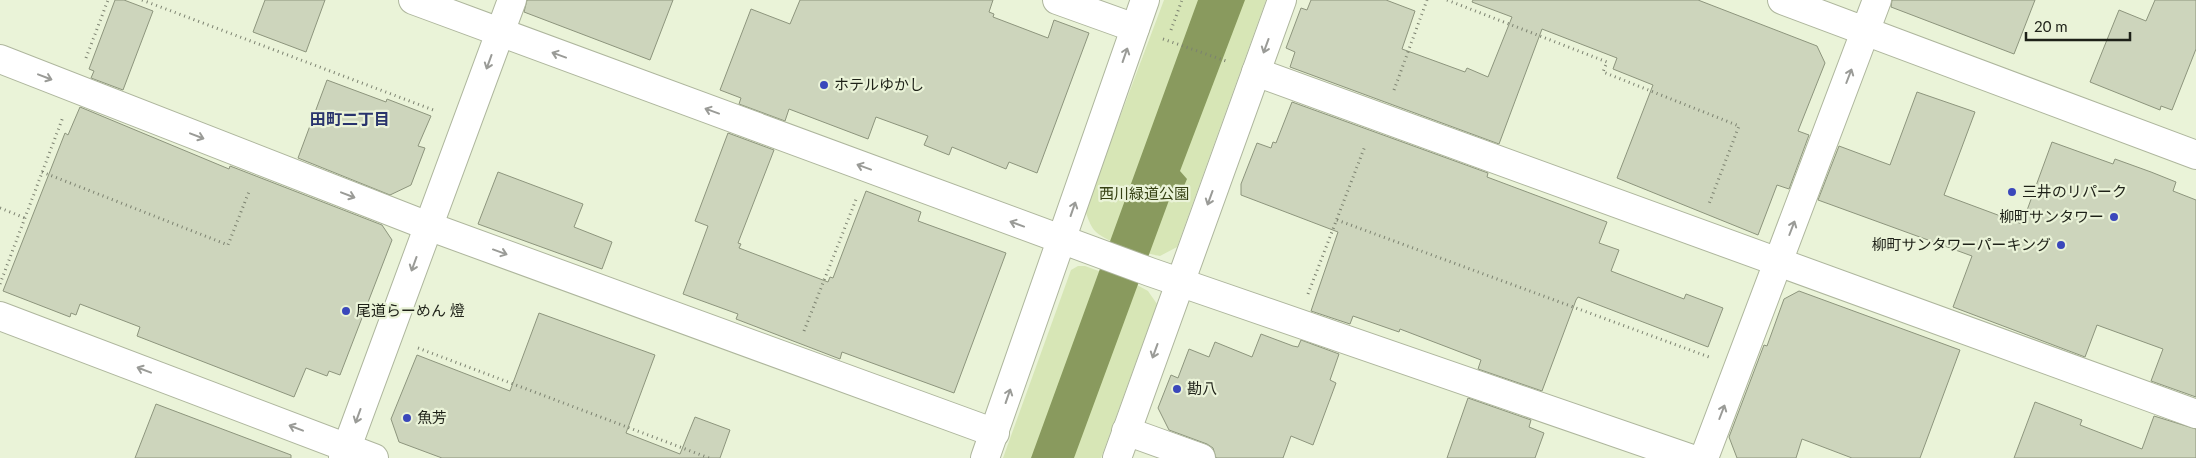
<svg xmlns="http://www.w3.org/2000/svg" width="2196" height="458" font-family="Lato,'Noto Sans JP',sans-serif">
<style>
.green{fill:#d7e6b6}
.water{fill:#899a5e}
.building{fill:#cdd5bc;stroke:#8d957d}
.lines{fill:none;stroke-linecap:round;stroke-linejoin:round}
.minor-casing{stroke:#aeb69d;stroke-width:30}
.path{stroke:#7c8270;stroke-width:3;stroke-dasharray:1 4;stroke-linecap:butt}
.minor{stroke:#fff;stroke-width:28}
.oneway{stroke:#9a9b97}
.poi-dot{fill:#3a47bb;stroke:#eaf3d8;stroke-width:2}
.labels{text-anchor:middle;stroke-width:4.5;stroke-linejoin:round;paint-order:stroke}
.poi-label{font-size:15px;fill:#1e2118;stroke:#eaf3d8;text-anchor:start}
.park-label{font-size:15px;fill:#364113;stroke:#eaf3d8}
.neighbourhood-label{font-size:16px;font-weight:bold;fill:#28336c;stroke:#eaf3d8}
</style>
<rect width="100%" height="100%" fill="#eaf3d8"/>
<!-- green -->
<g class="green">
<path d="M1164,0H1266L1177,247L1160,256C1143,253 1108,243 1096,232C1090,226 1088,218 1085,210Z"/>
<path d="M1078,266H1085L1137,285L1148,291L1157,304L1101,458H1003L1071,270Z"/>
</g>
<!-- water -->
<path class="water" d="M1198,0H1245L1180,171L1187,179L1184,186L1175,184L1074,458H1031Z"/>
<!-- building -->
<g class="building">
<path d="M115,0H124L153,11L123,90L91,78L94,71L89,69Z"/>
<path d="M265,0H325L306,52L253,32Z"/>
<path d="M527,0H673L650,60L524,12Z"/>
<path d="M800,0H993L989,12L994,14L993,17L1048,38L1054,20L1089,33L1037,173L1009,162L1006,169L952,147L949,155L924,145L928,136L876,117L868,139L789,109L785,121L739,104L741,98L720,90L751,9L790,24Z"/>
<path d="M1311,0H1386L1415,11L1402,49L1465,72L1467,68L1488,77L1512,17L1472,2L1473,0H1698L1817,46L1825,63L1798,131L1809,135L1789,189L1777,185L1758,235L1617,178L1653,85L1613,69L1617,58L1542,29L1499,144L1290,67L1295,52L1286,48L1301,8L1307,10Z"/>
<path d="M1892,0H2035L2014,54L1891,7Z"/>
<path d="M2155,0H2196V49L2172,110L2161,106L2160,110L2090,82L2119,10L2146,21Z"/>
<path d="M327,80L386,102L387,99L431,116L418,146L425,148L411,185L390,195L298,158Z"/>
<path d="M1917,92L1975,112L1944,195L2022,224L2052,142L2113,164L2115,159L2151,172L2176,182L2173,191L2196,200V397L2151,381L2163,349L2097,325L2085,357L1953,307L1972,256L1818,200L1839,146L1890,165Z"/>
<path d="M1292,102L1488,173L1487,177L1607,222L1599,243L1619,250L1611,271L1684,299L1686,294L1723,308L1708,347L1578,297L1576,300L1542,391L1478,369L1481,360L1400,329L1399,332L1353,316L1350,324L1311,311L1338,232L1241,195V184L1257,143L1271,148L1273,142L1276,143Z"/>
<path d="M80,107L229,169L230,166L382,225L392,240L340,375L329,371L327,376L306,368L294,397L137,336L140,327L80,304L76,315L71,313L70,317L3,291L65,133L68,135Z"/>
<path d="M728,133L774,150L738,243L741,244L739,248L828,282L830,277L833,278L866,191L921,212L918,221L1006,253L954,393L842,352L840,359L736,319L738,314L683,294L708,226L695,221Z"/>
<path d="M498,172L583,204L574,227L612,242L602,269L478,224Z"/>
<path d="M1799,291L1960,350L1920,458H1852L1802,439L1796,458H1737L1729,437L1764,345L1767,346L1784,299Z"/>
<path d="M539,313L655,355L626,433L680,454L695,417L730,430L720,458H442L399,442L391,419L417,355L510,391Z"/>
<path d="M1261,334L1293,346L1298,347L1301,340L1339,354L1330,380L1336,383L1313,445L1291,436L1283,458H1216L1213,448L1207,444L1169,430L1158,408L1171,375L1178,378L1189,349L1209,357L1215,342L1252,357Z"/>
<path d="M1468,398L1531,420L1529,427L1544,433L1535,458H1447Z"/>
<path d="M2035,402L2082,420L2080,425L2142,449L2154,416L2196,429V458H2014Z"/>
<path d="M156,404L291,455V458H135Z"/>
</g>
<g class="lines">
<!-- minor casing -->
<g class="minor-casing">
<g id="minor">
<path d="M413,0L1150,272L1689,458"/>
<path d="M1057,0L1135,28"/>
<path d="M1782,0L2196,155"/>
<path d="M0,59L428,226L995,433"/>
<path d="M1256,72L2196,414"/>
<path d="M0,316L374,458"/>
<path d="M1126,431L1201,458"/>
<path d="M343,458L512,0"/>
<path d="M985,458L1145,0"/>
<path d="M1117,458L1282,0"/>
<path d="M1704,458L1877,0"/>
</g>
</g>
<!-- path -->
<g class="path">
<path d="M142,0L436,111"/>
<path d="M1447,0L1607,62L1603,72L1739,126L1709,204"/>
<path d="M1171,30L1182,0"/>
<path d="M1163,39L1226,61"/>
<path d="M86,58L108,0"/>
<path d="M1394,90L1427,0"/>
<path d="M42,172L228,245L250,189"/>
<path d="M0,208L25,218"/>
<path d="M1337,220L1709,357"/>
<path d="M0,284L63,117"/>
<path d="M1308,294L1365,146"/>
<path d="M804,331L857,197"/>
<path d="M418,348L709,458"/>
</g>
<!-- minor -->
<use href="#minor" class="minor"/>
</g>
<!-- one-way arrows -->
<defs><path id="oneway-shaft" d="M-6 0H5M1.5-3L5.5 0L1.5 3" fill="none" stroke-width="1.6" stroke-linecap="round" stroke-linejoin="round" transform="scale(1.25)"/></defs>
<g class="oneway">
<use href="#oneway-shaft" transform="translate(1266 46) rotate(110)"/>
<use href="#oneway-shaft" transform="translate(559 55) rotate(-160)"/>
<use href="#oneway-shaft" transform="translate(1125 55) rotate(-71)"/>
<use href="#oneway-shaft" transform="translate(489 62) rotate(110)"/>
<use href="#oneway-shaft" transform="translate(1849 76) rotate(-69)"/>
<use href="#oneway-shaft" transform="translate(45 77) rotate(21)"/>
<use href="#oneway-shaft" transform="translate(712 111) rotate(-160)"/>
<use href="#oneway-shaft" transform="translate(197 136) rotate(21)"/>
<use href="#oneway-shaft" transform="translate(864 167) rotate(-160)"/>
<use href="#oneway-shaft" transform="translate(348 195) rotate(21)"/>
<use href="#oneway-shaft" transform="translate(1210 198) rotate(110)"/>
<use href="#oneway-shaft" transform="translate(1073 209) rotate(-71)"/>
<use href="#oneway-shaft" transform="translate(1017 224) rotate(-160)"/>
<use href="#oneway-shaft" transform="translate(1792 228) rotate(-69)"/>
<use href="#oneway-shaft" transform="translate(500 252) rotate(20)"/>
<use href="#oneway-shaft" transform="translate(414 264) rotate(110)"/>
<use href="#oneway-shaft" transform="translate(1155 351) rotate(110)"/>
<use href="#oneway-shaft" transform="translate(144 370) rotate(-159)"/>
<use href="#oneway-shaft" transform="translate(1008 396) rotate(-71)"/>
<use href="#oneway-shaft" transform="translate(1722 412) rotate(-69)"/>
<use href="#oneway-shaft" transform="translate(358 416) rotate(110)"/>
<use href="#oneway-shaft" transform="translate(296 428) rotate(-159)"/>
</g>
<!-- markers -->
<g class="poi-dot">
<circle cx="824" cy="85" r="5"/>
<circle cx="2012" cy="192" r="5"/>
<circle cx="2114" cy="217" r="5"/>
<circle cx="2061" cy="245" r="5"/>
<circle cx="346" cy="311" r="5"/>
<circle cx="1177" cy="389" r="5"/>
<circle cx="407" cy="418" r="5"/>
</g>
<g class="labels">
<!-- poi labels -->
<g class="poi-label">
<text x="834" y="90">ホテルゆかし</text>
<text x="2022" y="197">三井のリパーク</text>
<text x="2104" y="222" text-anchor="end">柳町サンタワー</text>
<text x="2051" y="250" text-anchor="end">柳町サンタワーパーキング</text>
<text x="356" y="316">尾道らーめん 燈</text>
<text x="1187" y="394">勘八</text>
<text x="417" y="423">魚芳</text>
</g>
<!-- park labels -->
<g class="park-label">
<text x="1144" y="199">西川緑道公園</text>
</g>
<!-- neighbourhood labels -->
<g class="neighbourhood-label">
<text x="350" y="125">田町二丁目</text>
</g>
</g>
<!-- scale -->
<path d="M2026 32v8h104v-8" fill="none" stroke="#1e2118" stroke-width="2.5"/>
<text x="2034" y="32" font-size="15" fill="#1e2118" stroke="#eaf3d8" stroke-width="4" paint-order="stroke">20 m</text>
</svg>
